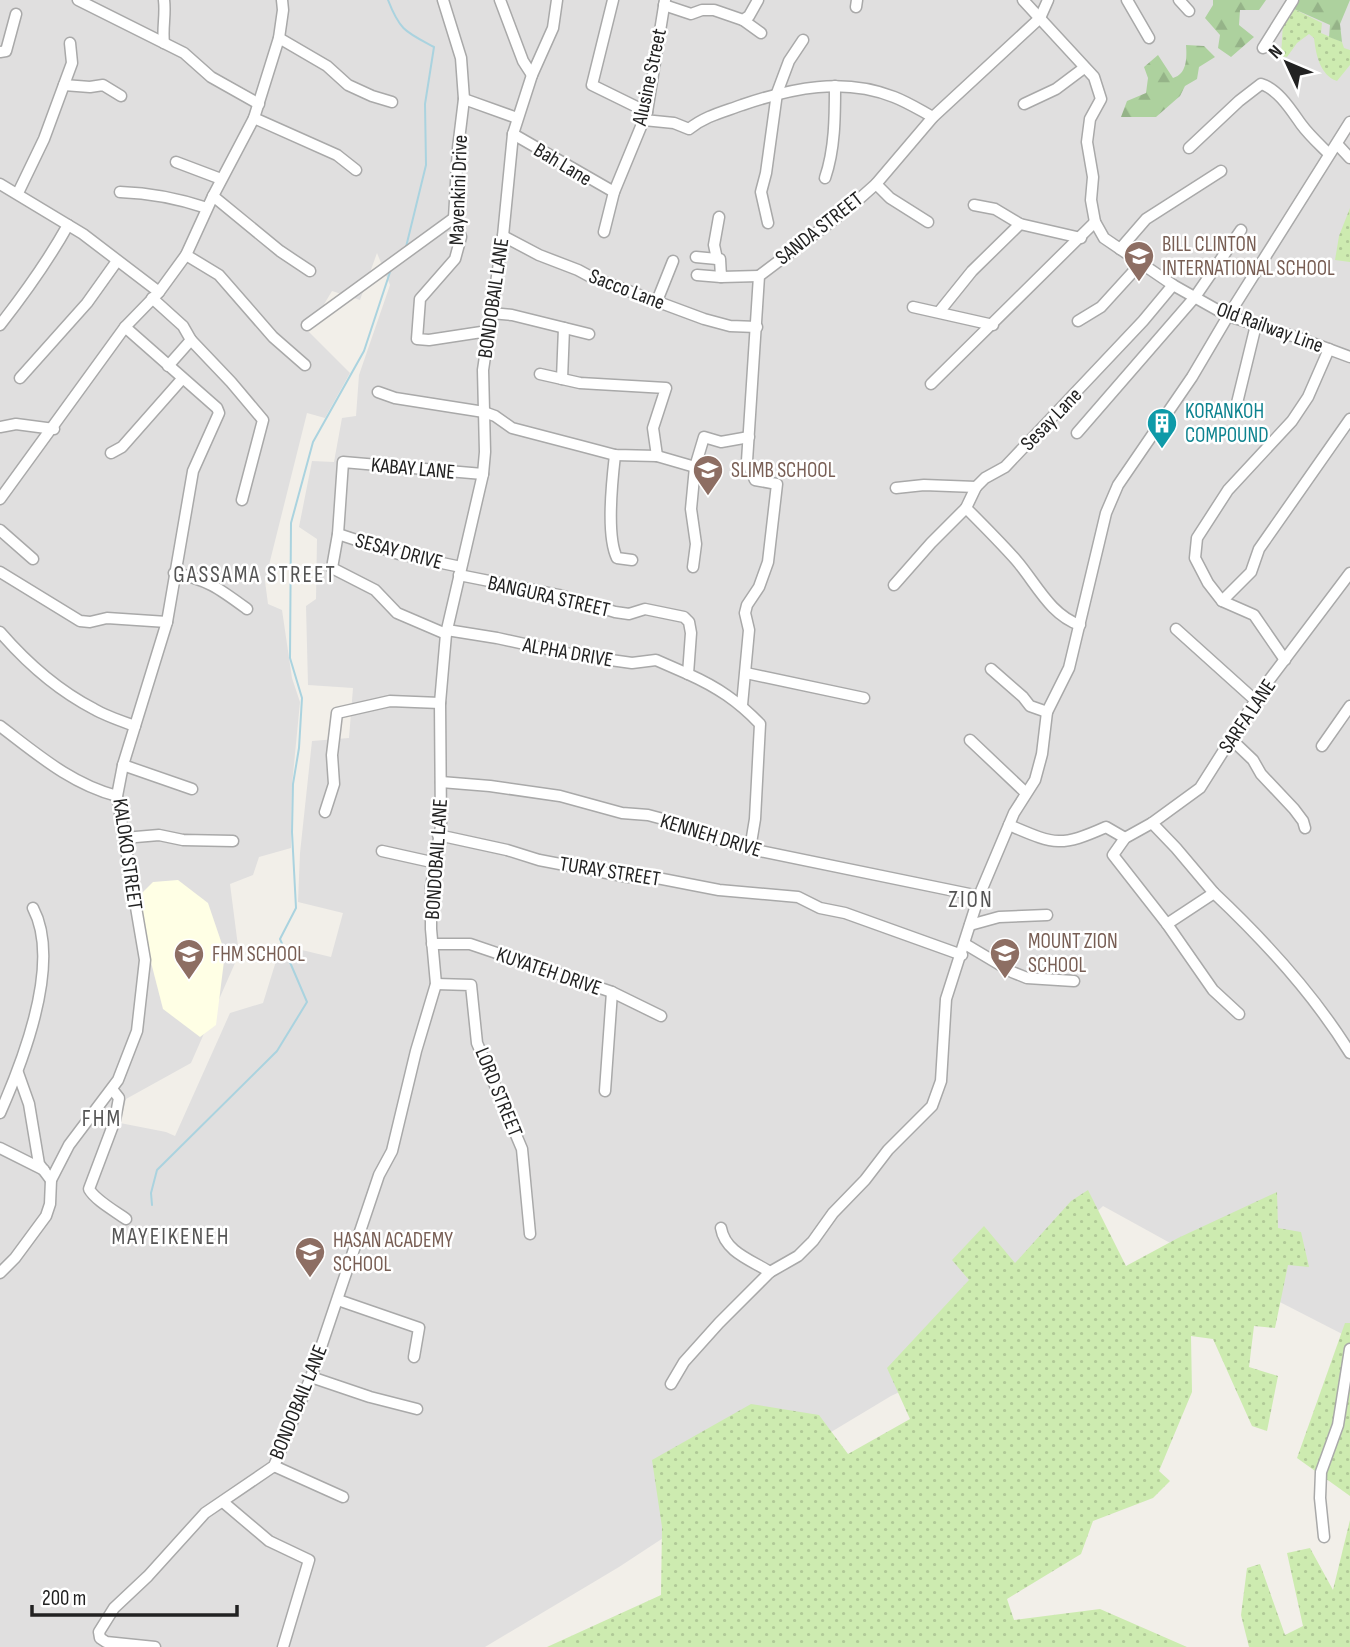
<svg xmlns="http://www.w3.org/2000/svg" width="1350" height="1647" font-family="'Sofia Sans Condensed',sans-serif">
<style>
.residential{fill:#e0dfdf;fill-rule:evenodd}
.education{fill:#ffffe5}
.grass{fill:url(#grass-dots)}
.forest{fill:url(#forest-firs)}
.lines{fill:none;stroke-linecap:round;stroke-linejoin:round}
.stream{stroke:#aad3df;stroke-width:2}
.minor-casing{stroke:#a9a9a9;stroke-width:13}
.minor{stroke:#fff;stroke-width:10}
.labels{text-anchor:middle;stroke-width:5;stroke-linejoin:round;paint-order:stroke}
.street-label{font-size:21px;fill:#222;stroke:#fff}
.education-label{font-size:21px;fill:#785e54;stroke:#fff;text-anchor:start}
.culture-label{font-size:21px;fill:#0d838f;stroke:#fff;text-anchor:start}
.neighbourhood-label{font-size:23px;letter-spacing:2px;fill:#555;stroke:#fff}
</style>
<defs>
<pattern id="grass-dots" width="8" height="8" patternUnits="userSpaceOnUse" patternTransform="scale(1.75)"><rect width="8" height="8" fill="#cdebb0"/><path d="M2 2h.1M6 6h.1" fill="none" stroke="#b0c997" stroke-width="1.8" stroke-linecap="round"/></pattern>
<pattern id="forest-firs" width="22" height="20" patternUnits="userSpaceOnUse" patternTransform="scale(1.75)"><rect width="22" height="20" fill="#add19e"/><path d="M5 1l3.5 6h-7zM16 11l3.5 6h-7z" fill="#95b388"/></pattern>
</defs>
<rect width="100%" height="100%" fill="#f2efe9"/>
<!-- residential -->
<path class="residential" d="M0,0H1350V1338L1241,1282L1103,1206L921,1382L891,1396L753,1479L619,1567L485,1647H0ZM377,253L390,285L359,375L356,416L342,418L334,462L312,461L299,527L317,539L316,599L306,606L308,685L353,688L349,738L312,741L300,853L298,902L343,913L331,957L281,945L263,1003L230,1013L175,1136L166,1132L120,1123L126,1099L191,1063L239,954L230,884L253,875L259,857L291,848L292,785L300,702L292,678L282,610L268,604L265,581L307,413L325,418L350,373L308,331L332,291L360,300Z"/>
<!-- education -->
<path class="education" d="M178,880L208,903L225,953L216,1025L200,1037L163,1009L135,900L153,882Z"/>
<!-- grass -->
<g class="grass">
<path d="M1294,9L1322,23L1321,33L1342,42L1344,48L1350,50V65L1337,81C1320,75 1316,55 1314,38L1309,34L1297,43L1287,57L1281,56L1283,23Z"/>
<path d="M1350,208V262L1335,260L1339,236Z"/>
<path d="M1088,1190L1126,1266L1178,1238L1277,1192L1278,1228L1301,1232L1309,1267L1288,1265L1275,1328L1254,1326L1249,1367L1278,1376L1267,1431L1252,1426L1213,1339L1191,1336L1192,1392L1159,1471L1170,1481L1153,1498L1093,1521L1081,1554L1007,1599L1014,1620L1100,1609L1187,1647H547L661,1595L662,1527L652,1460L751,1404L819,1415L848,1454L910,1419L887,1368L969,1280L952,1260L984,1226L1015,1263L1071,1201Z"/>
<path d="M1345,1323H1350V1496L1297,1458Z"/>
<path d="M1350,1520V1647H1249L1241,1615L1247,1568L1260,1564L1285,1635L1303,1626L1287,1553L1310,1548L1333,1590Z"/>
</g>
<!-- forest -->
<g class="forest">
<path d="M1213,0H1266L1259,10H1240L1239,25L1254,37L1231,57L1218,48L1220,35L1205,18L1213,5Z"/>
<path d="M1298,0H1350L1340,24L1342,42L1329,37L1330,25L1294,9Z"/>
<path d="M1186,45L1204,46L1215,57L1199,67L1197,79L1185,86L1180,96L1156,117H1121L1127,101L1146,93L1148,78L1144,67L1158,55L1173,78C1187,74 1187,58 1186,45Z"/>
</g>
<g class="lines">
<!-- stream -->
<g class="stream">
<path d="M388,0C400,31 406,32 434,47L425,104L426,165L406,247"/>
<path d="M152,1205L151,1193L157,1170L277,1051L307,1002L280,939L296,908L292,832L293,784L299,748L302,698L290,658L291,523L313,442L364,351L391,269"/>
</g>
<!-- minor casing -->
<g class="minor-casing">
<g id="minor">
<path d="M78,0L184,53L211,77L259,104"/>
<path d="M164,0C166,15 162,28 164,43"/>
<path d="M443,0L461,58L464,99L458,148L454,218L461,237L455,259L420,299L417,339L429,340L488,331"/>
<path d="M500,0L523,61L532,75"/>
<path d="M613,0L592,85L647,112"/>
<path d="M1023,0L1094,77L1101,99L1090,119L1087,142L1093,177L1091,200L1095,222L1104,238L1173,285L1228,316L1299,338L1350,357"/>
<path d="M1127,0L1149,38"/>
<path d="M1179,0L1189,11"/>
<path d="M664,5L691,14L702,10H714L743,20L749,16L758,0"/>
<path d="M856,7L857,0"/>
<path d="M743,20L761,33"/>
<path d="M279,38L327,66L348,85L372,96L392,102"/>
<path d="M1263,48L1293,0"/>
<path d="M0,52L6,51L16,14"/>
<path d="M64,85L90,87L103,85L121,96"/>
<path d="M464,99L517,118"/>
<path d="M1024,104L1056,89L1084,68"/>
<path d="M254,118L337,155L356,170"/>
<path d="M644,120L674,123L689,129C705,116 723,112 742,105C792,88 843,77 894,97C907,102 920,110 933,117"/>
<path d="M513,134L614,192"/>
<path d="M1337,144L1350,158"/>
<path d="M1189,148L1239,101L1261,84C1278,89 1291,110 1301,124C1309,135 1319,144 1329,154"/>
<path d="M176,162L221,179"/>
<path d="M825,178C835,149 835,116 835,86"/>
<path d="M0,184L83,234L159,292"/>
<path d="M876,184L890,198L928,222"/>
<path d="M120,192C151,193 177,198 207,208"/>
<path d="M18,193L44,139L72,63L70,43"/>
<path d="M213,196L280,251L310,271"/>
<path d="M974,205L995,209L1020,224"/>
<path d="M719,217L714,245L717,259H720L721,277L759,276"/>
<path d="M768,223L761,192L766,173L777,93L789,61L803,40"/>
<path d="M604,232L614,192L647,112L665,0"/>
<path d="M503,236L539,255L578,270L591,277L704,319L730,326L757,327"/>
<path d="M1120,249L1146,219L1221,171"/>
<path d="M186,255L219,275L273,337L305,365"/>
<path d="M696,257L717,259"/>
<path d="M697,275L721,277"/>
<path d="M152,298L183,326L191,340L168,366"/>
<path d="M657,301L673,261"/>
<path d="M913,307L993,325"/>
<path d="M939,312L972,271L1020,224L1081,238"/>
<path d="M491,313L512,315L589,334"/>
<path d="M1078,321L1101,307L1141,263"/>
<path d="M0,325C25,293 48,261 68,225"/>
<path d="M307,325L454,218"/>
<path d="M191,340L231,382L263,420L242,500"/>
<path d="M540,374L580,383L666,388L653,428L657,456"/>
<path d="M20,378L87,303L117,261"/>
<path d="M562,379L564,328"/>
<path d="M931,384L1095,222"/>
<path d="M378,392L395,398L484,412L495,416L512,428L581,446L615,455L657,456L695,467"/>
<path d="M1237,403L1256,325"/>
<path d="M0,427L16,424L54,429"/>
<path d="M1077,433L1195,297L1241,230"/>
<path d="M111,453L122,447L182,379"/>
<path d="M615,455C612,481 606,536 617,558L632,560"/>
<path d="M976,487L966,508C983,525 1000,542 1016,560C1036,583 1050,615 1080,625"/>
<path d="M896,488L924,485L976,487L985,478L1005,467L1143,321L1173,285"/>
<path d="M0,499L125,327L159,292L186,255L213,196L254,118L279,38L283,10L282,0"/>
<path d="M0,530L33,559"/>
<path d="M338,534L399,554L461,567"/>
<path d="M693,567L696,544L691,509L695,467L704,437L721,442L749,437"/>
<path d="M0,572L80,621L90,622L107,618L167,622"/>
<path d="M174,573C207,579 220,589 247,609"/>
<path d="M459,575L559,595L615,612L629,614L645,609L684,617L689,622L691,633L688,674C717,687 738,701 760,724L755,819L750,849"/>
<path d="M894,585L931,543L966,508"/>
<path d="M1222,601L1251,572L1259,549L1350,419"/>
<path d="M1176,629L1256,701"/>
<path d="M447,630L497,638L575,655L632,663L656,660L688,674"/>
<path d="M0,632C26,662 59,691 94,709C106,716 121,721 135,726"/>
<path d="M446,634L397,613L375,590L332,568L338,534L343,462L483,474"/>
<path d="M1285,660L1254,615L1222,601L1208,583L1195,558L1197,538L1228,490L1292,421L1308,397L1329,349"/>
<path d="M991,669L1023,697L1030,706L1047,712"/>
<path d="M746,673L864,698"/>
<path d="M742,705L749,630L745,613L747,605L759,587L768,562L777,484L755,480L747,461L759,276L849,208L876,184L933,117L1040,18L1048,0"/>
<path d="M0,726C37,754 71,784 117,796"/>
<path d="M1231,739L1253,760L1261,774L1294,809L1303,821L1305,828"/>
<path d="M970,740L1026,793"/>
<path d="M1322,746L1350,706"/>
<path d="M123,765L192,789"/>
<path d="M441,782L490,786L560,796L622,813L648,815L678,823L699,834L750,849L979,896"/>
<path d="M325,812L334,784L332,755L337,713L390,701L440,703"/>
<path d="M1152,823L1176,848L1214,893"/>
<path d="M1009,825C1054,844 1059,848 1106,827L1125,838"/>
<path d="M438,835L507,850L539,860L628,877H652L719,890L798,897L820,908L845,913L962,955"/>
<path d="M124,838L159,835L183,840L233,841"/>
<path d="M382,851L436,863"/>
<path d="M1167,924L1214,893C1265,941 1313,993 1350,1053"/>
<path d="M970,925L999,917L1047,915"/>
<path d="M432,944H470L612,992L661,1016"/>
<path d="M965,944L1012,972L1027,978L1074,981"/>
<path d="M436,984L471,985L477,1043L522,1149L530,1234"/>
<path d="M1239,1014L1213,990L1167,924L1113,855L1125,838L1152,823L1200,788L1264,687L1350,573"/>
<path d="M18,1073L29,1104L39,1164L51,1180"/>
<path d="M112,1089L119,1098L115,1120L89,1189C95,1200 115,1211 126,1219"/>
<path d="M605,1091L612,992"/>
<path d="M0,1113C23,1061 62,963 33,908"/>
<path d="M0,1148L44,1170"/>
<path d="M721,1228C725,1252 751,1260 770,1272"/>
<path d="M0,1273L15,1258L46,1216L50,1204L51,1180L69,1145L118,1080L137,1031L145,960L117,796L123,765L167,622L193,471L219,413L217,408L125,327"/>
<path d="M338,1300L419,1328L414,1357"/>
<path d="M311,1377L370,1397L417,1409"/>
<path d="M671,1384L684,1362L719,1323L770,1272L798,1256L813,1241L833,1213L865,1180L888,1150L932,1106L941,1081L946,999L979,896L1014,813L1035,780L1042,754L1047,712L1069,668L1106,513L1118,485L1192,377L1228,316L1350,122"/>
<path d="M274,1466L343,1497"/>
<path d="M223,1502L269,1541L309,1560L283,1647"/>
<path d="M1324,1537L1320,1498L1321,1472L1338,1425L1350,1349"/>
<path d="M155,1647L106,1642L100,1638L99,1632L114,1608L148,1576L205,1513L274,1466L311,1377L379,1175L392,1151L416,1051L436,984L431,929V887L441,826L440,703L446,634L483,474L485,452L483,370L503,236L513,134L532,75L553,28L557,0"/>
</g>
</g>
<!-- minor -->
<use href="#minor" class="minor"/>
</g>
<!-- icons -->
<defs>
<g id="school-pin" transform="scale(1.575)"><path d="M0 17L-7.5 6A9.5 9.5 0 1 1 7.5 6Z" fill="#8d6e63" stroke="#fff"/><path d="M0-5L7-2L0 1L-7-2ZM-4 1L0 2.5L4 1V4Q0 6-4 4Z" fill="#fff"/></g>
<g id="building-pin" transform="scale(1.575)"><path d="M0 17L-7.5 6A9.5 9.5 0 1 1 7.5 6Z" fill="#0f9aa8" stroke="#fff"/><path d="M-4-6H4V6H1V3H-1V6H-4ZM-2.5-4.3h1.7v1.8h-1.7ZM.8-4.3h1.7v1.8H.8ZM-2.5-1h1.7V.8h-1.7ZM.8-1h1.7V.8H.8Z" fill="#fff"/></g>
</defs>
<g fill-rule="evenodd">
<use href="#school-pin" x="1139" y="256"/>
<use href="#building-pin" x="1162" y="423"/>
<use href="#school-pin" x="708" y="470"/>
<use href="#school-pin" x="1005" y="953"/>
<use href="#school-pin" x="189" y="954"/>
<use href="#school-pin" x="310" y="1252"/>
</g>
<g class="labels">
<!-- street labels -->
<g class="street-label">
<text transform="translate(649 77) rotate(-78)" y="7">Alusine Street</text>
<text transform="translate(563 164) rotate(31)" y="7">Bah Lane</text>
<text transform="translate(458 190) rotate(-88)" y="7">Mayenkini Drive</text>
<text transform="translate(819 228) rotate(-38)" y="7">SANDA STREET</text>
<text transform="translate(627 289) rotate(21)" y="7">Sacco Lane</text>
<text transform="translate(493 298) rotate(-82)" y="7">BONDOBAIL LANE</text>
<text transform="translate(1270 327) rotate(20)" y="7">Old Railway Line</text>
<text transform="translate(1051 419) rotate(-46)" y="7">Sesay Lane</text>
<text transform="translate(413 468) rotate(5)" y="7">KABAY LANE</text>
<text transform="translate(399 551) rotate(15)" y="7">SESAY DRIVE</text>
<text transform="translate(549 596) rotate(13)" y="7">BANGURA STREET</text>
<text transform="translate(568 652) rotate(10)" y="7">ALPHA DRIVE</text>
<text transform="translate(1247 716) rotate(-56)" y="7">SARFA LANE</text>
<text transform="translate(711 835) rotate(17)" y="7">KENNEH DRIVE</text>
<text transform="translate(128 854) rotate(82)" y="7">KALOKO STREET</text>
<text transform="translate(436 859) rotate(-86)" y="7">BONDOBAIL LANE</text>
<text transform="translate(610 871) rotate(9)" y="7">TURAY STREET</text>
<text transform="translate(549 971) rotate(19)" y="7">KUYATEH DRIVE</text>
<text transform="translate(499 1092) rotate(68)" y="7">LORD STREET</text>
<text transform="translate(298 1402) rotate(-68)" y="7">BONDOBAIL LANE</text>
</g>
<!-- education labels -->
<g class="education-label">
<text x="1162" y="251">BILL CLINTON<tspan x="1162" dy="24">INTERNATIONAL SCHOOL</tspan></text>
<text x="731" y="477">SLIMB SCHOOL</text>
<text x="1028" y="948">MOUNT ZION<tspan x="1028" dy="24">SCHOOL</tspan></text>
<text x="212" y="961">FHM SCHOOL</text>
<text x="333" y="1247">HASAN ACADEMY<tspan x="333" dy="24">SCHOOL</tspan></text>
</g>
<!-- culture labels -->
<g class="culture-label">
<text x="1185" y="418">KORANKOH<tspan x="1185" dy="24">COMPOUND</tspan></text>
</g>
<!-- neighbourhood labels -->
<g class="neighbourhood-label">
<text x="255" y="582">GASSAMA STREET</text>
<text x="971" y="907">ZION</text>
<text x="102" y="1126">FHM</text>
<text x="171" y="1244">MAYEIKENEH</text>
</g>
</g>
<!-- north arrow -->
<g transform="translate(1287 63) rotate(314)" stroke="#ffffff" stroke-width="5" paint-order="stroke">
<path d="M0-5L12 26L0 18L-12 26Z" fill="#222222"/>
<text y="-10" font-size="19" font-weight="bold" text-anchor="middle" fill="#222222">N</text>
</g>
<!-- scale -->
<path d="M32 1605v10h205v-10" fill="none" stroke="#222222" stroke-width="3.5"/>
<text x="42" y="1605" font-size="21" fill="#222222" stroke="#ffffff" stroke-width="5" paint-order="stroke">200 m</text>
</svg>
